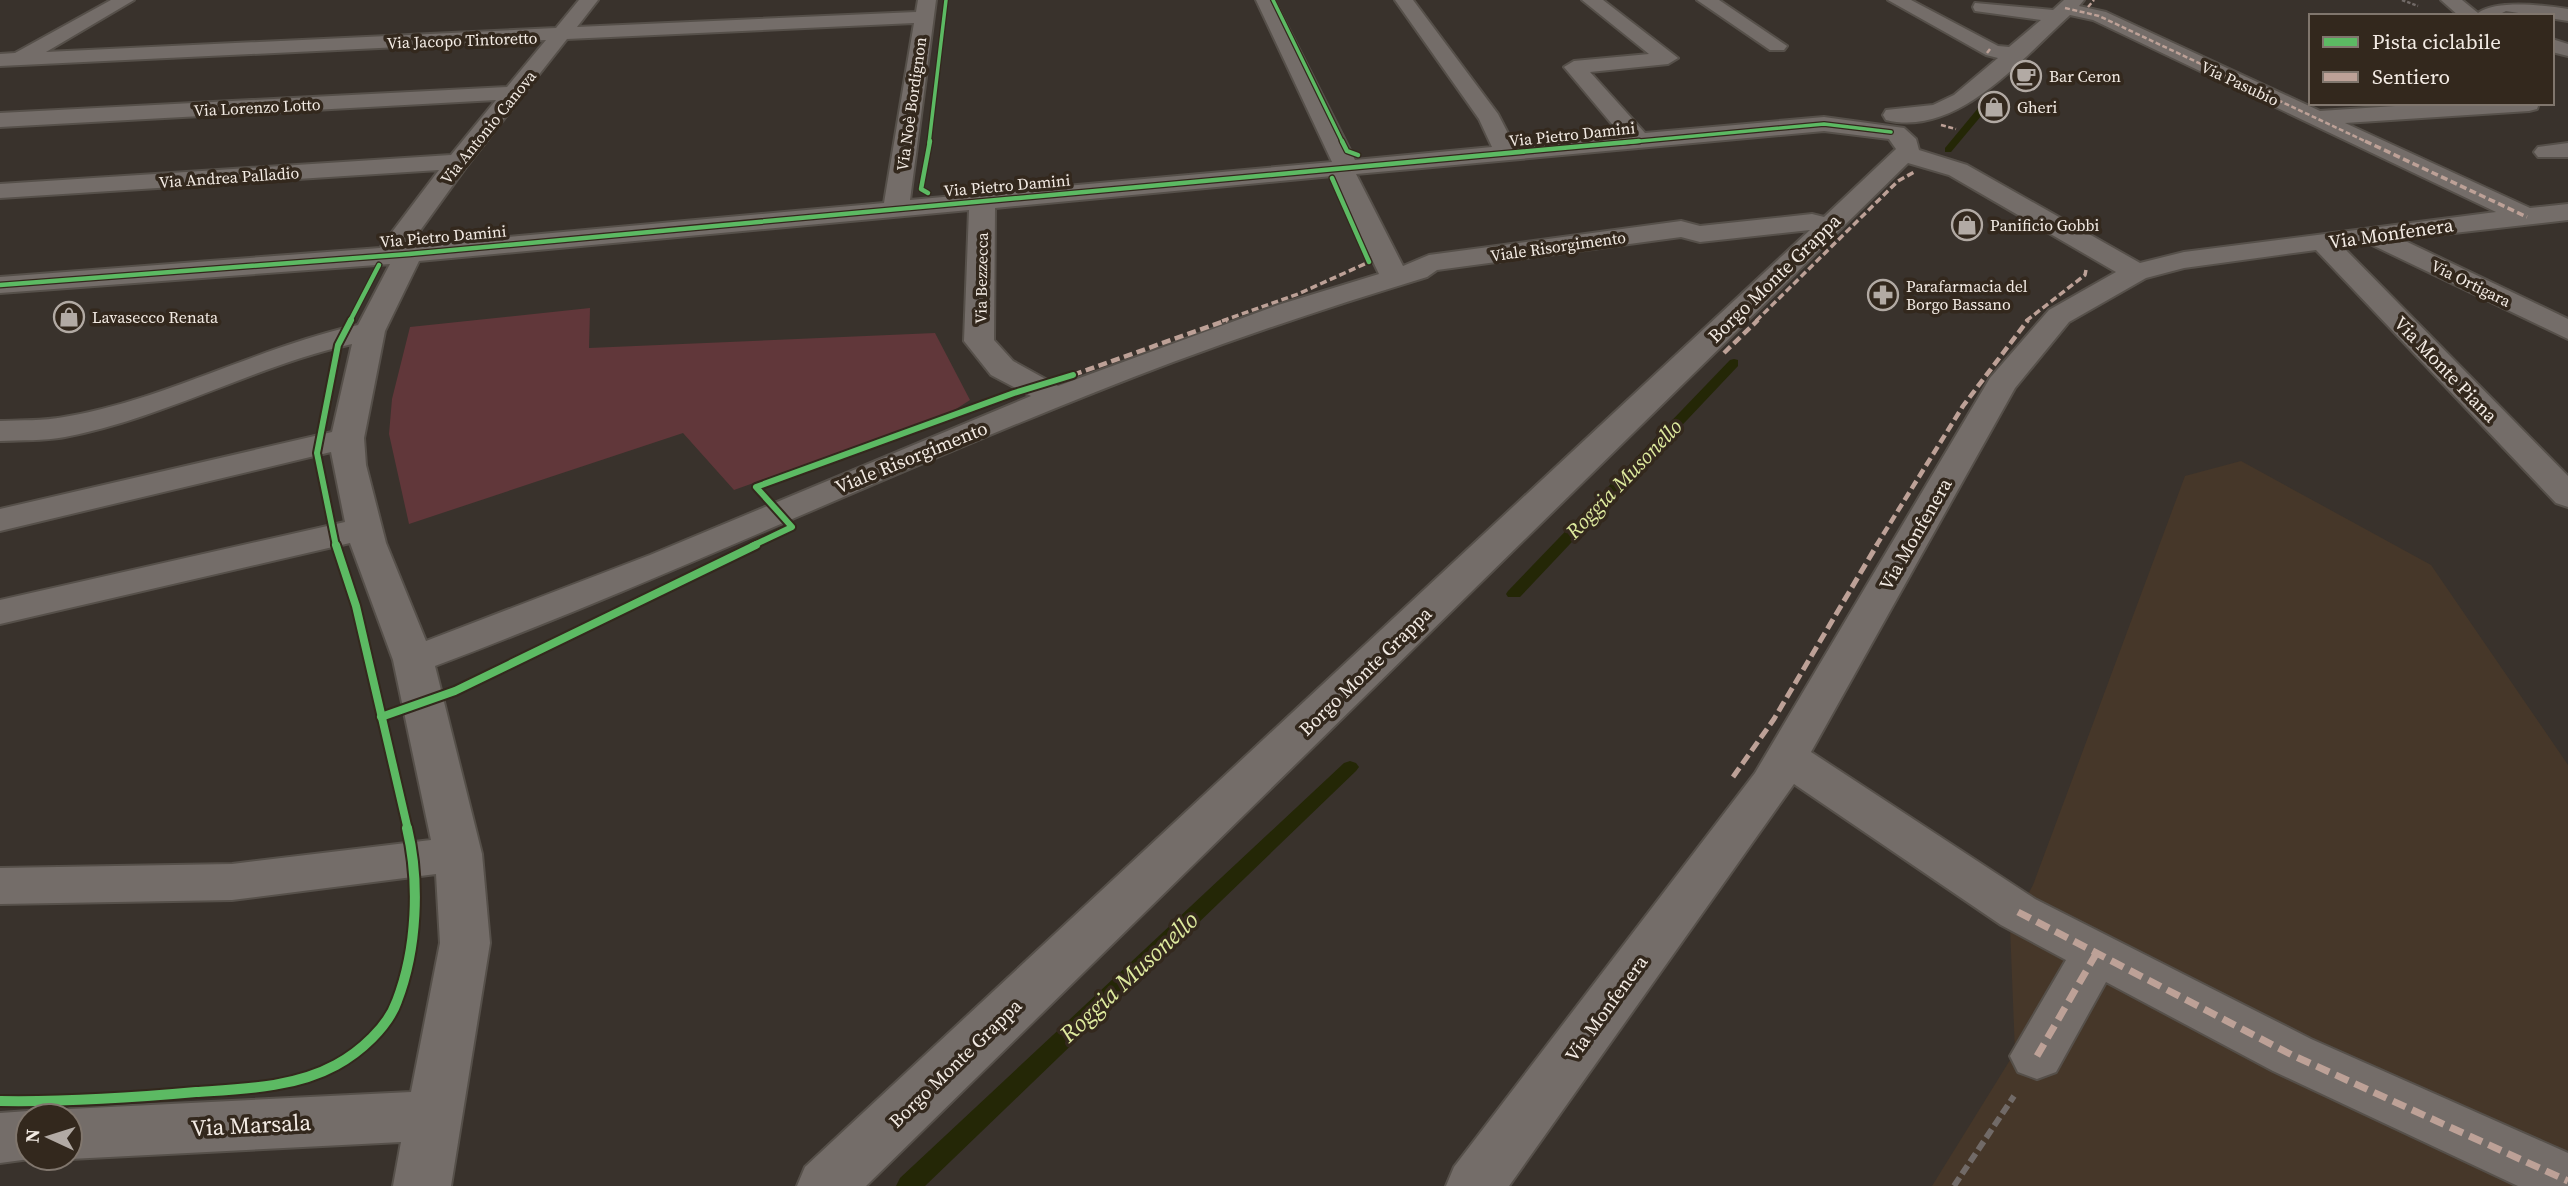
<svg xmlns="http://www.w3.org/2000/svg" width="2568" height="1186" font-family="'Source Serif 4',serif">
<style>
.built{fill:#463729}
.green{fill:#61373a}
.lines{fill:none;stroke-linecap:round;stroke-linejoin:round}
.stream{fill:#242706;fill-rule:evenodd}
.minor-casing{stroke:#56504a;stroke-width:4}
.path-far1{stroke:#716a67;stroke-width:2.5;stroke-dasharray:3.5 2;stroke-linecap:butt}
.path{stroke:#716a67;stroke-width:6;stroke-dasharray:10 4.5;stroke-linecap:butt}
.minor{fill:#746d69;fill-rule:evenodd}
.quiet-far4{stroke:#bda197;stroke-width:2.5;stroke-dasharray:5 2.5;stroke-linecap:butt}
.quiet-far3{stroke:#bda197;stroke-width:3.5;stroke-dasharray:7 3.5;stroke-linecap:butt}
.quiet-far2{stroke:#bda197;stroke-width:4.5;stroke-dasharray:9 4.5;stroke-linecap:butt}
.quiet-far1{stroke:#bda197;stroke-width:5;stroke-dasharray:11 5;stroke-linecap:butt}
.quiet{stroke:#bda197;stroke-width:7;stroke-dasharray:14 7;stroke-linecap:butt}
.cycleway-far4-casing{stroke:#33281d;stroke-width:6}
.cycleway-far3-casing{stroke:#33281d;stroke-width:7}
.cycleway-far2-casing{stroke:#33281d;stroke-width:10}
.cycleway-far1-casing{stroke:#33281d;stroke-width:12}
.cycleway-casing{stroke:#33281d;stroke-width:14}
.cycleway-far4{stroke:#5cba63;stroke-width:3.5}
.cycleway-far3{stroke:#5cba63;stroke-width:4.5}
.cycleway-far2{stroke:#5cba63;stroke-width:6}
.cycleway-far1{stroke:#5cba63;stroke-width:8}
.cycleway{stroke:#5cba63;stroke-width:10}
.labels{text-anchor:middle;stroke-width:7;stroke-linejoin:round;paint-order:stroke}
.far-street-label{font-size:16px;fill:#f3ebe4;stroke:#33281d}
.far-poi-label{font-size:16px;fill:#f3ebe4;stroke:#33281d;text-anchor:start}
.street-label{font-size:19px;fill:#f3ebe4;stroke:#33281d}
.water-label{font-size:21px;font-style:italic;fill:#deea9e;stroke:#33281d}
.near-street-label{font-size:23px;fill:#f3ebe4;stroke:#33281d}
.near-water-label{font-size:24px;font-style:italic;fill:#deea9e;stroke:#33281d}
</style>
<rect width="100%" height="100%" fill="#39322c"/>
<!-- built -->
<path class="built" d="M2241,461L2431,565L2568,765V1186H1932L2015,1052L2010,927L2033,885L2185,476Z"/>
<!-- green -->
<path class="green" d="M590,308L589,348L935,333L970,400L953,411L734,490L683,433L409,524L389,434L392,399L410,327Z"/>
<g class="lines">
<!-- stream -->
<g class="stream">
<path d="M1979,107L1987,109L1951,152H1945V148Z"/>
<path d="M1734,359L1738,360V366L1520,597H1508L1506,594L1508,591L1730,360Z"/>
<path d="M1350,761L1356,763L1359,767L1356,771L925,1186H896L900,1178L1344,763Z"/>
</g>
<!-- minor casing -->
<g class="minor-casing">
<g id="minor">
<path d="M111,0H134L46,52L556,28L579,0H598L577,27L916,12L918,0H936L910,200L1332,162L1256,0H1274L1355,160L1492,147L1479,119L1395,0H1413L1498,114L1514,145L1622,136L1564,67L1574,61L1649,54L1582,0H1603L1678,58L1668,64L1590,72L1645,133L1824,117L1904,128L1916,139L1919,150L1967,165L2140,263L2184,252L2496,212L2093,20L2070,15C2022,58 1958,138 1886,120L1883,115L1886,110L1933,105L1954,95L1998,58L1986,55L1888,0H1911L1998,46L2009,47L2041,20L1975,11L1973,7L1975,3L2053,10L2064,0H2084L2079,6L2106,12L2320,111L2440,103H2539L2537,109L2529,111L2345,123L2530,208L2568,204V220L2401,239L2568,319V339L2368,243L2343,247L2568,476V507L2556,503L2316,250L2184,268L2146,278L2069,322L2015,388L1811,752L2035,899L2311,1039L2568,1153V1186H2518L2273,1071L2106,982L2056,1072L2037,1079L2018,1072L2010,1056L2066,960L2001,925L1794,784L1509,1186H1446L1454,1167L1755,773L1990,378L2049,310L2116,272L1949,175L1908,163L866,1186H797L805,1167L1810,230L1700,242L1681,237L1437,270L1427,277C1341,303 1257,331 1173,362C924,456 684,572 435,666L482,854L490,943L451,1186H393L401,1142L70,1159L67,1158H70V1116H50L70,1109L411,1092L440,943L436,874L232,900L0,904V868L232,864L431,840L393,660L350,543L0,624V600L345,522L331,452L0,531V509L332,432L352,344C254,366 165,418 65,437C44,441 21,440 0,441V421C21,420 43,421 64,417C165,400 258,347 358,325L390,264L0,293V277L380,248L439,170L0,198V184L451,155L496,100L0,127V113L507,87L546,40L0,66V54L15,53ZM914,23L884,203L409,246L466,167L567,39ZM1824,131L1889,139L1896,149L1824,217L1812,214L1700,226L1681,221L1429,255L1403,266L1356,174ZM1332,176L1379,274L1278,305L1058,386L1013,361L994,340L995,208ZM969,210L964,341L991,375L1031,396L650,555L426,641L386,543L366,465L364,438L385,331L419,261Z"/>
<path d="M1697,0H1719L1787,46L1784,50H1770Z"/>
<path d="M2441,0H2462L2478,13C2496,0 2542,5 2568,9V21L2506,11L2496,16H2459Z"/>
<path d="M2552,39L2568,44V56L2552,52Z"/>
<path d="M2568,143V157H2538L2534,152L2538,147Z"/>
<path d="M28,1111L42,1116H28V1158H37L0,1163V1113Z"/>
</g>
</g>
<!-- path-far1 -->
<path class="path-far1" d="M2402,0L2418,6"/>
<!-- path -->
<path class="path" d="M1954,1186L2014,1096"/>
<!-- minor -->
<use href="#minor" class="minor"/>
<!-- quiet-far4 -->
<g class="quiet-far4">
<path d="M2088,7L2094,0"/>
<path d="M2065,8L2099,16L2369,143"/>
<path d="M1987,53L1990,49"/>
<path d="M1941,125L1956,129"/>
</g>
<!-- quiet-far3 -->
<g class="quiet-far3">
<path d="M2365,141L2527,217"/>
<path d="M1222,321L1298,294L1369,262"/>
<path d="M1756,321L1898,181L1916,171"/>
<path d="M2026,321L2085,275L2086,270"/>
</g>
<!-- quiet-far2 -->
<g class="quiet-far2">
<path d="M1724,353L1758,320"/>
<path d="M1073,375L1227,320"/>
<path d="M1876,546L1963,406L2028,320"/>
</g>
<!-- quiet-far1 -->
<path class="quiet-far1" d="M1733,777L1774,719L1877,545"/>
<!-- quiet -->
<g class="quiet">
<path d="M2018,912L2292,1055L2568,1181"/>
<path d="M2037,1056L2096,954"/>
</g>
<!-- cycleway-far4 casing -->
<g class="cycleway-far4-casing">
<g id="cycleway-far4">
<path d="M1273,0L1343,143"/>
<path d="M929,143L946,0"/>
<path d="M1620,143L1824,124L1891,132"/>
</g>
</g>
<!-- cycleway-far3 casing -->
<g class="cycleway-far3-casing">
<g id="cycleway-far3">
<path d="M1342,141L1347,151L1358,155"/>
<path d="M1332,178L1369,262"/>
<path d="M928,193L921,189L930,141"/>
<path d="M0,285L409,254L1639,141"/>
<path d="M350,321L379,265"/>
</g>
</g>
<!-- cycleway-far2 casing -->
<g class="cycleway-far2-casing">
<g id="cycleway-far2">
<path d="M336,546L317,453L338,345L351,320"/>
<path d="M752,546L792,527L756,487L1014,393L1073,375"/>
</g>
</g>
<!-- cycleway-far1 casing -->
<g class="cycleway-far1-casing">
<g id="cycleway-far1">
<path d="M336,545L356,606L408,830"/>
<path d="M381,717L455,691L756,545"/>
</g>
</g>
<!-- cycleway casing -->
<g class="cycleway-casing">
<path id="cycleway" d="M0,1101C66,1102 130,1098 196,1092C242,1089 294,1088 336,1065C360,1052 388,1027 397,1001C417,949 420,882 407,828"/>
</g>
<!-- cycleway-far4 -->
<use href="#cycleway-far4" class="cycleway-far4"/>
<!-- cycleway-far3 -->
<use href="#cycleway-far3" class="cycleway-far3"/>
<!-- cycleway-far2 -->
<use href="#cycleway-far2" class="cycleway-far2"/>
<!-- cycleway-far1 -->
<use href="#cycleway-far1" class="cycleway-far1"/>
<!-- cycleway -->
<use href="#cycleway" class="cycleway"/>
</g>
<!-- icons -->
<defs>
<g id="cafe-ring" transform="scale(1.575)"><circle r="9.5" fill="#33281d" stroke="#b2aaa4" stroke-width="1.5"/><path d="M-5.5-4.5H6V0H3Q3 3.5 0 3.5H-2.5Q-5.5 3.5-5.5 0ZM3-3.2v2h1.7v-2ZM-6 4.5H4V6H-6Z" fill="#b2aaa4"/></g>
<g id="shop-ring" transform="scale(1.575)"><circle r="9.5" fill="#33281d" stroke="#b2aaa4" stroke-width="1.5"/><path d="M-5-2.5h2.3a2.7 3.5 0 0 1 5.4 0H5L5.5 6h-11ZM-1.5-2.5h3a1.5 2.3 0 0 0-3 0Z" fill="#b2aaa4"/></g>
<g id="pharmacy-ring" transform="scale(1.575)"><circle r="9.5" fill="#33281d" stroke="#b2aaa4" stroke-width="1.5"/><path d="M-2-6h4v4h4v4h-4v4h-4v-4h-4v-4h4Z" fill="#b2aaa4"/></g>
</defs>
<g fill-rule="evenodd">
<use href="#cafe-ring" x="2026" y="76"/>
<use href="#shop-ring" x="1994" y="107"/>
<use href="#shop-ring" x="1967" y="225"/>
<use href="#pharmacy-ring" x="1883" y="295"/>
<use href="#shop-ring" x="69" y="317"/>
</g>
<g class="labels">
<!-- far-street labels -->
<g class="far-street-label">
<text transform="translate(462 40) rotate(-2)" y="6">Via Jacopo Tintoretto</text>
<text transform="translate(2240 83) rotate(25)" y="6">Via Pasubio</text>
<text transform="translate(911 104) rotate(-82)" y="6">Via Noè Bordignon</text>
<text transform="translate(257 107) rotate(-3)" y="6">Via Lorenzo Lotto</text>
<text transform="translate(488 127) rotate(-51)" y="6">Via Antonio Canova</text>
<text transform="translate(1572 134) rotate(-6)" y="6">Via Pietro Damini</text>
<text transform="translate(229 177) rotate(-4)" y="6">Via Andrea Palladio</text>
<text transform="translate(1007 185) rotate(-5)" y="6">Via Pietro Damini</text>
<text transform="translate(443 236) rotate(-5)" y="6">Via Pietro Damini</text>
<text transform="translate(1558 246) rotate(-8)" y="6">Viale Risorgimento</text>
<text transform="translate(981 278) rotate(-89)" y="6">Via Bezzecca</text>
<text transform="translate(2471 283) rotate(26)" y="6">Via Ortigara</text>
</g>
<!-- far-poi labels -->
<g class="far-poi-label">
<text x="2049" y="82">Bar Ceron</text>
<text x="2017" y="113">Gheri</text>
<text x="1990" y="231">Panificio Gobbi</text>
<text x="1906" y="292">Parafarmacia del<tspan x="1906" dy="18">Borgo Bassano</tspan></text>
<text x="92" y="323">Lavasecco Renata</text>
</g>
<!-- street labels -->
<g class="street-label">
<text transform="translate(2391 233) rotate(-8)" y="7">Via Monfenera</text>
<text transform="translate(1774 278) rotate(-44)" y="7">Borgo Monte Grappa</text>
<text transform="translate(2446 369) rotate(46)" y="7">Via Monte Piana</text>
<text transform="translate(911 457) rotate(-22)" y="7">Viale Risorgimento</text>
<text transform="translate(1915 534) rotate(-60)" y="7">Via Monfenera</text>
<text transform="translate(1365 671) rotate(-44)" y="7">Borgo Monte Grappa</text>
<text transform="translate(1606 1008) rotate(-54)" y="7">Via Monfenera</text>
<text transform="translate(955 1063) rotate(-44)" y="7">Borgo Monte Grappa</text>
</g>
<!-- water labels -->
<g class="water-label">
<text transform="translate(1624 479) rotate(-46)" y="7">Roggia Musonello</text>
</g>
<!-- near-street labels -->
<g class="near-street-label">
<text transform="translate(251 1125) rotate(-3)" y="8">Via Marsala</text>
</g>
<!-- near-water labels -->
<g class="near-water-label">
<text transform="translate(1129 977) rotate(-43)" y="8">Roggia Musonello</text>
</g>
</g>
<!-- legend -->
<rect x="2309" y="14" width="245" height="91" fill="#33281d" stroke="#80766d" stroke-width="2"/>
<rect x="2323" y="37" width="35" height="10" fill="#5cba63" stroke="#80766d" stroke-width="2"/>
<text x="2372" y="49" font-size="21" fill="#f3ebe4">Pista ciclabile</text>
<rect x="2323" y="72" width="35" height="10" fill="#bda197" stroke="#80766d" stroke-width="2"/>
<text x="2372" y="84" font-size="21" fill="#f3ebe4">Sentiero</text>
<!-- north arrow -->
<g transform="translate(49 1137) rotate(274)"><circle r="33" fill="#33281d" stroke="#80766d" stroke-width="2"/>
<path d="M0-5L12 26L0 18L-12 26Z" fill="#b2aaa4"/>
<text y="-10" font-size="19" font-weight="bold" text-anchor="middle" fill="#f3ebe4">N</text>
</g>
</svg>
